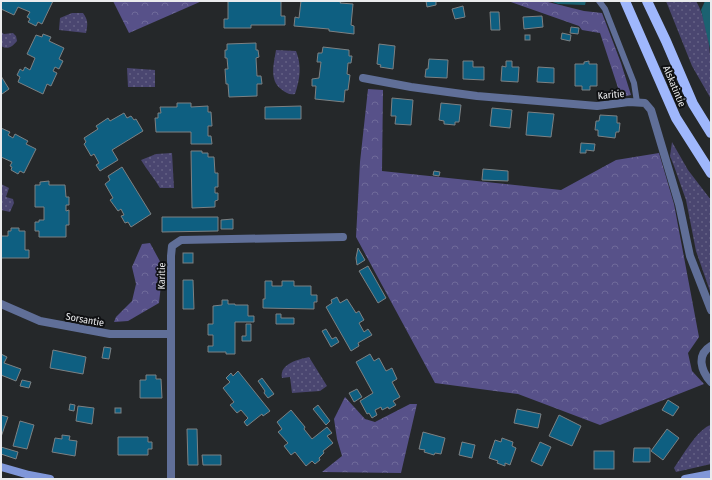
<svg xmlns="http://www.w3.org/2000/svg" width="712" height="480" font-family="'Fira Sans Condensed',sans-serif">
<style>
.grass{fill:url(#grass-dots)}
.forest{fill:url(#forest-crowns)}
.water{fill:#1b6271}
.building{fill:#0e5f81;stroke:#7d8183}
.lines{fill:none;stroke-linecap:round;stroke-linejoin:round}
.lane{stroke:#606f98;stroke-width:6}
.street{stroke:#606f98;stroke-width:8}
.secondary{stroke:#8097d9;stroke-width:8}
.primary{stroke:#9fb7fc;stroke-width:10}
.labels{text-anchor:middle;stroke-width:4;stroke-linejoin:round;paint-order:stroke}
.street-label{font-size:10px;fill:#eaebed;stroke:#0f1012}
</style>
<defs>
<pattern id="grass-dots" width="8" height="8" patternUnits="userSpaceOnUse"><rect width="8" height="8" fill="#4a4670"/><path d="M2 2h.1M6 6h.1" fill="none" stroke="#646185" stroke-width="1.8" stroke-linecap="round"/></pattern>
<pattern id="forest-crowns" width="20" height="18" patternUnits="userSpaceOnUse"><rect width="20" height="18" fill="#575189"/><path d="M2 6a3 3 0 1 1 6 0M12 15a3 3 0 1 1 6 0" fill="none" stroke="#6f6a9a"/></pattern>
</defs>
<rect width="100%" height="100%" fill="#25282a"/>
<!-- grass -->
<g class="grass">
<path d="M666,1H696C712,29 711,67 711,99L692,66Z"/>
<path d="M72,13H83C88,20 88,24 86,33L59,30L60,18Z"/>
<path d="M1,32L4,34L13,33L16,36L17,41C12,47 8,50 1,46Z"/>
<path d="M276,50L296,51C302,66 300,79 295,94C289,95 286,93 281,89C269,80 274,63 276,50Z"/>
<path d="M127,68L155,70V87H128Z"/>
<path d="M672,142L688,170L711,200V294L696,251L686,200L674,166L670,156Z"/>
<path d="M172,153L174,188H160C154,178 147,170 141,160L156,154Z"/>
<path d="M1,184L9,188L6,197L13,199L14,203L10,212L1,210Z"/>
<path d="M309,357L327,386L320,391L292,393L290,377L282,378C279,364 299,359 309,357Z"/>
<path d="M711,425V464L676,472L674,468C682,457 698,428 711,425Z"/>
</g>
<!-- forest -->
<g class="forest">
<path d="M113,1H202L129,33Z"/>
<path d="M508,1H544L584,11L602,13L621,63L631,95L621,97L600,33L582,30L579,26Z"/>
<path d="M368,89L383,90L382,171L561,190L616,160L659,153L674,204L699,337L688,353L692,371L704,384L600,425L518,394L435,383L356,237L360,162Z"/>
<path d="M150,243L163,267L159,303L128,321L114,322L116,317L132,301L136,284L132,267L142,244Z"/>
<path d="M345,397L365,419L375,422L410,404H417L401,473L322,472L342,456L337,439L334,419Z"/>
</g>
<!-- water -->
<g class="water">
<path d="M550,1H586L585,5L558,4Z"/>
<path d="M705,1H711V53L701,10Z"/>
</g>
<!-- building -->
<g class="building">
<path d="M1,1H53L42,24L38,22L36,26L28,22L30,19L27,17L30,12L18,7L14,15L1,9Z"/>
<path d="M228,1H281V16H285V25H251V28H224V19H228Z"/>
<path d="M301,1H341L340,3L353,4L351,25L354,26V34L329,31V29L294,26L295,17L299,18Z"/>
<path d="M426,1H436V5L427,7Z"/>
<path d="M463,6L465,17L455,19L452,9Z"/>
<path d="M490,12H499L500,30H491Z"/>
<path d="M542,16L543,27L524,29L523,17Z"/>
<path d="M571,27L579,28L578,34L570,33Z"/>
<path d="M562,33L571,35L570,41L561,39Z"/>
<path d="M43,34L51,37L49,41L64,48L59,59L63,61L59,69L55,67L53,71L57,73L51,86L47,84L43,94L18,82L20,77L17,75L20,69L23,71L25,67L30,70L35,58L27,54L36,35L42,37Z"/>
<rect x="525" y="35" width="5" height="5"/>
<path d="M256,43V50H258L259,57L256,58L257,76H261L262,84H257V96L229,97L228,84H226L225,69H228L227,58H225V50H227V44Z"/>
<path d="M379,44L395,46L393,69L380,67L381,65L377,64Z"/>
<path d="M323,47L349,50V56H352L351,63H348L347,74L350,75L348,90H345L344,102L315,99L316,86H312V79L319,78L321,62H317L318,53H322Z"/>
<path d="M429,59L448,60L447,78L425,77L426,69H428Z"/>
<path d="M463,61H473V67H484V80L463,79Z"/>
<path d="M506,61H512V67H519L518,82L501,81L502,66L506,67Z"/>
<path d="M589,61V64H597V86H590V90H582V86H575V64H584V62Z"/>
<path d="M538,67L554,68V83L537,82Z"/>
<path d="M1,76L9,89L2,94L1,92Z"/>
<path d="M392,98L413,100L411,125L395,124L396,116H391Z"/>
<path d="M177,103H191V107L208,106V112H211L212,126H208V136H211L212,144H191V132H156L155,118H158V113H161L160,107H177Z"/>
<path d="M441,103L461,105L459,122H455V125L444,124V121L439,120Z"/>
<path d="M301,106V119H265V107Z"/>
<path d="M492,108L512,110L510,128L490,126Z"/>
<path d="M528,112L554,114L551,137L526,135Z"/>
<path d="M124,113L127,118L131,116L134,120L136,119L143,131L112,150L118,160L100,171L96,165L99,163L94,154L91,156L84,144L86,142L84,138L98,129L96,126L108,118L110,121Z"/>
<path d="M600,115L617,116V123H620L619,132H616L615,138L598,136V130H595L596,121H599Z"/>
<path d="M1,128L10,132L8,135L13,138L15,134L28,141L26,144L36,149L24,173L20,171L18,174L11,170L12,167L10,166L12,162L1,157Z"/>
<path d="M581,143L595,144L594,151L586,150V153H580Z"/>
<path d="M191,151H202V153H208V157H214L215,173H218V187H215V193H218V200L215,201V207L192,208Z"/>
<path d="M122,167L151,214L131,227L128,222L125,223L121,216L124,215L121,209L118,211L110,200L113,198L105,184L110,180L108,176Z"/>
<path d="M483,169L508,171V181L482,180Z"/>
<path d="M434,171L440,172L439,176L433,175Z"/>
<path d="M49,181V185H65L66,197H69V205H66V211L69,210V225H66V237H39V231H35V222H39V220H44V207H35V185H40V182Z"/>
<path d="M162,217H218V231L162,232Z"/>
<path d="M233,219V229H221V220Z"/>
<path d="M11,228H19V231H25V250H29V258H1V260V236H8V231H11Z"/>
<path d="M358,248L365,260L357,265L356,258Z"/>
<rect x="183" y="253" width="10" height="10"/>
<path d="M368,266L386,298L378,303L359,271Z"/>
<path d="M183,280H193L194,309H183Z"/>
<path d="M265,281H272V286H282V281H294V286H311V295H317V302H314V309L263,308V299H265Z"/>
<path d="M337,297L340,303L347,299L356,313L359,311L364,320L359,323L364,332L368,329L372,335L358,343L359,346L351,351L326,307L332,303L331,300Z"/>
<path d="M222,300H228V304H235V305H248V316H254V322H235V354H226V352H208V346H213V335H208V324H213V306L222,305Z"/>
<path d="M276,314H281V318H294V324H276Z"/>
<path d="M246,324H251V341H242V336H246Z"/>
<path d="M326,329L332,339L336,337L339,342L331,347L322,331Z"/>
<path d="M104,347L111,348L109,359L102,358Z"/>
<path d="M53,350L86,357L83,374L50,368Z"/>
<path d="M1,354L7,357L4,363L21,369L16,381L1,375Z"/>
<path d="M370,354L374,361L379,358L386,371L392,368L397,379L392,382L400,397L393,401L396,405L389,409L388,407L382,410L381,407L375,410L377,415L372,418L369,413L367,414L360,401L373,393L356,362Z"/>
<path d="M238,371L270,411L263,416L262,414L247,426L244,422L248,418L241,410L237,413L230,405L234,402L223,388L230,382L226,378L231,373L233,376Z"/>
<path d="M146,375H156V379H161L162,398H140V380H146Z"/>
<path d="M262,378L274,394L268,398L264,393L265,391L258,381Z"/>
<path d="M22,380L31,382L29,388L20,386Z"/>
<path d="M357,389L362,397L354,402L349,393Z"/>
<path d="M668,400L679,407L673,416L662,410Z"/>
<path d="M70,404L75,405L74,411L69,410Z"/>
<path d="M318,405L330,421L326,425L313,409Z"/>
<path d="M78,406L94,408L92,424L76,421Z"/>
<rect x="115" y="408" width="6" height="5"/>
<path d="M517,409L541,414L538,428L514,423Z"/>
<path d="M291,410L305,427L304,429L312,439L327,427L332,433L327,436L333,443L323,451L324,453L319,458L320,460L315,464L312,461L306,466L295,452L291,455L284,446L288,443L278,432L282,429L277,422Z"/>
<path d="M1,415L8,417L1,437Z"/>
<path d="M559,415L581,426L572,446L549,436Z"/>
<path d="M20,421L34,425L27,449L13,446Z"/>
<path d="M187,429H197L198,465H188Z"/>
<path d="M667,429L679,438L663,460L651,451Z"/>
<path d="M423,432L445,438L441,454L435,453L434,455L424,452L425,450L419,449Z"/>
<path d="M62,435L70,436L69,440L77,441L75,456L52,452L55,438L62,439Z"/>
<path d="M118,437H148V442H152V449H148V455H118Z"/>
<path d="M502,438L513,442L512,446L516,448L510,465L505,463V466L497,463L498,461L489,458L495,440L501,442Z"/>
<path d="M462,442L475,445L472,458L459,455Z"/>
<path d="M540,442L551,447L542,466L531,461Z"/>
<path d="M1,447L18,452L16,459L1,454Z"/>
<path d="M634,448H650V462H633Z"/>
<rect x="594" y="451" width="20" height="18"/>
<path d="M202,455H221V465H203Z"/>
</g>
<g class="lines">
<!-- lane -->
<path class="lane" d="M599,1L605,9L634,83L637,102"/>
<!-- street -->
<g class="street">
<path d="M363,78L411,87L477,96L597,106L629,102L645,103L651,110L679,204L690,256L711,310"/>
<path d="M1,304L40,321L110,334H170"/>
<path d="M711,346C696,355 701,371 711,382"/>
<path d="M171,479V256L172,246L181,240L343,237"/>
</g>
<!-- secondary -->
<g class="secondary">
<path d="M1,467L29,475L50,479"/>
<path d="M685,479L711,474"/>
</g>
<!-- primary -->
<g class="primary">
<path d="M625,1L676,118L711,173"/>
<path d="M647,1L666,41L693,104L711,133"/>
</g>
</g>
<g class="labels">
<!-- street labels -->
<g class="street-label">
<text transform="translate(675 86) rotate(67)" y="4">Alskatintie</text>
<text transform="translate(611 94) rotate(-5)" y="4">Karitie</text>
<text transform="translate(161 276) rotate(-89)" y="4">Karitie</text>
<text transform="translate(85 319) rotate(10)" y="4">Sorsantie</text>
</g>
</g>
<!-- border -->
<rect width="712" height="480" fill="none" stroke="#eaebed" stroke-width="4"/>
</svg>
